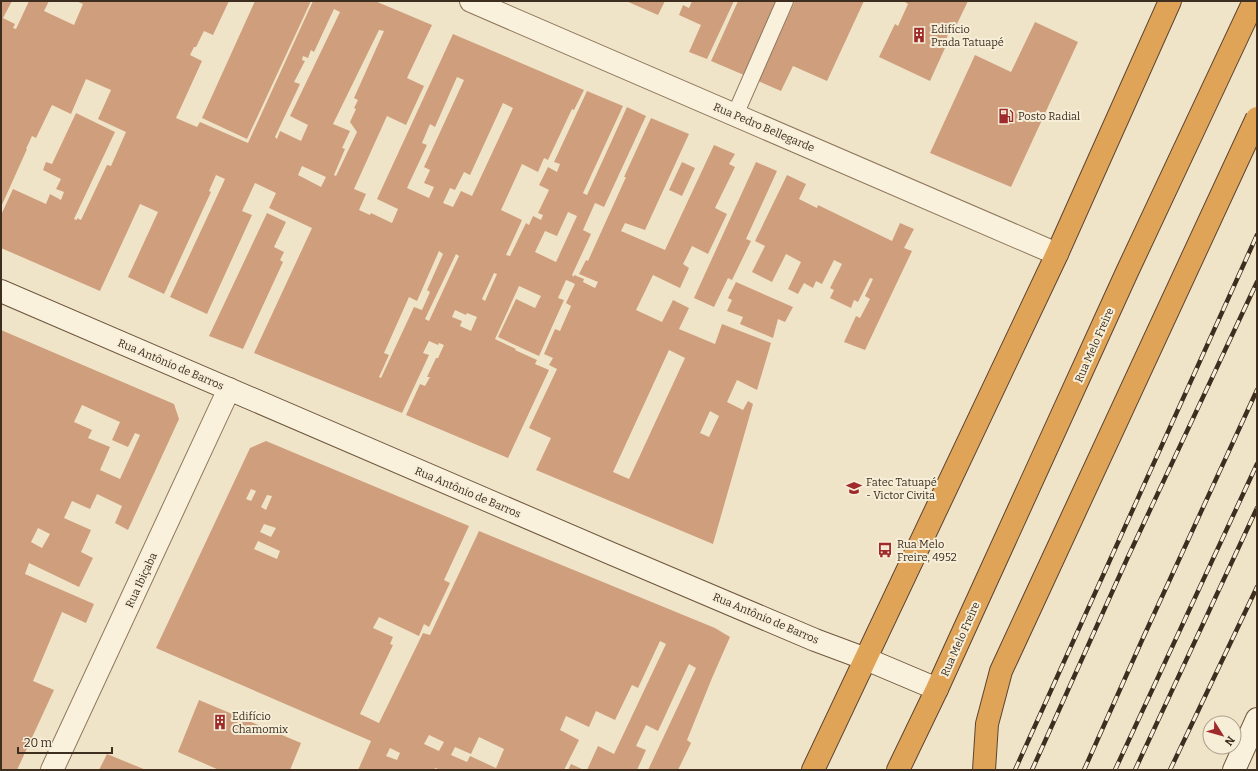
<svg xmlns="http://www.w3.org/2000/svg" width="1258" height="771" font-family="Bitter,serif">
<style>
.building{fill:#cf9f7d;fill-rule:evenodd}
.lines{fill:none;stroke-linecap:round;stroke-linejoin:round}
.lane-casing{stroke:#8d765c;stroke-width:18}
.street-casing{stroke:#8d765c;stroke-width:24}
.secondary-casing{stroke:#6f573f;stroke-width:24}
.highway-casing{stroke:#5b4430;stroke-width:24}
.lane{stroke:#faf1dc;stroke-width:16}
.street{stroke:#faf1dc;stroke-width:22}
.secondary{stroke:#faf1dc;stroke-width:22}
.highway{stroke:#e0a458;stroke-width:22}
.rail-casing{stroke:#3d2e20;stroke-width:4.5}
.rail{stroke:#f7eed8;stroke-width:3;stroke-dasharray:9;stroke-linecap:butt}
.highway-bridge-casing{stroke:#5b4430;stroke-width:24;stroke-linecap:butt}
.highway-bridge{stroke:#e0a458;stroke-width:22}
.labels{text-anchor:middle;stroke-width:4;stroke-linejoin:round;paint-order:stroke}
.poi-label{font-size:11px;fill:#3d2e20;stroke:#f7eed8;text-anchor:start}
.street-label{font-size:11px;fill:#3d2e20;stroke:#f7eed8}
</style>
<rect width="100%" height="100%" fill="#f0e4c8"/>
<!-- building -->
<g class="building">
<path d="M1,1H12L3,18L15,24L13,28L16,29L29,1H49L44,11L74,25L83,4L76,1H229L213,35L204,31L196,47H194L190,55L202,61L176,118L197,127L200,122L248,143L313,1H375L432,25L407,78L424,86L406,125L387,116L354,189L366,194L359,210L370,215L371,213L392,223L398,209L377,199L453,34L584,90L574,110L572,109L548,160L544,158L538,172L522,164L501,210L522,220L506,255L510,256L526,223L529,225L533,216L541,220L543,215L538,213L549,190L539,185L548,167L557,172L560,164L554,162L587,91L623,106L583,193L587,195L627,107L646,116L604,207L595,203L583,230L591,234L572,275L574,277V275L584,279L583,282L595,288L598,282L579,274L586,260L588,261L626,177H624L651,118L689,134L645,230L625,223L621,231L665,250L714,145L735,154L729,164L735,167L715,208L727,214L708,254L692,246L683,264L689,268L680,288L653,275L636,310L662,322L673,300L689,308L679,329L715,344L722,324L771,343L757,390L737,380L727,402L743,410L748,401L753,404L713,544L536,470L551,438L529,428L557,369L549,365L553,358L544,354L555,329L560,331L571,306L566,303L575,284L571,282L566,280L558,298L564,300L539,356L498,337L516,299L535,308L541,296L519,286L495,339L516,349L515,350L537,360L535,364L549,370L508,458L406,415L420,384L425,386L430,377H427L436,358H438L444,345L439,343L438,345L429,341L423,353L429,355L402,413L254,353L312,228L269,208L276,193L255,183L242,211L252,215L207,314L170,297L225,179L216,175L209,191L211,192L164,294L128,277L158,212L140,204L100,291L1,248V215L13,189L46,204L50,194L61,200L64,192L56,189L61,179L43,170L46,162L52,164L76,113L115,132L74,219L77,220V218L81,220L107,165L111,166L126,132L98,119L111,90L86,79L71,114L52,105L36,138L32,136L26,149H27L1,207ZM334,9L340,12L290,116L308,125L301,141L280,131L277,139L275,137L300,84L294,82L305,61L302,60L303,56L308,58L311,50L314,52ZM379,30L384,31L354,98L358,100L354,108L356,109L350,122L357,132L336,176L334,175L345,149L342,148L350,131L333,124ZM457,77L464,80L424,167L430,170L424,183L434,187L429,198L407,188L427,145L422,143L430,124L435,127ZM503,103L513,108L472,196L461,191L453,207L443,203L450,188L455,190L464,172L470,175ZM302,166L326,177L321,187L298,175ZM568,212L577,216L556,262L535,252L545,231L557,236ZM439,251L443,254L427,290L430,292L422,310L414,307L381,378L379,377L389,355L384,353L409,297L417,301ZM456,254L459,256L429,321L425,319ZM494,273L497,274L485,301L482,299ZM455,310L466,315L467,313L477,317L471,331L460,326L462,321L452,317ZM669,350L685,358L629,479L613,472ZM710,411L719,416L709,437L700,433Z"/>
<path d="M255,1H311L247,139L202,118Z"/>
<path d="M626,1H665L658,15Z"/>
<path d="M692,1H734L707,59L689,52L701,25L679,15L683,5L689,8Z"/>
<path d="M738,1H778L744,75L711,61Z"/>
<path d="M795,1H864L827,81L793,66L781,91L758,81Z"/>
<path d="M906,1H968L956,26L953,24L951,28L943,46L945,48L930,81L879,57L895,24L898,26L908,4L905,2Z"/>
<path d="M1035,22L1078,42L1011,187L930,153L975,55L1011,72Z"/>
<path d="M682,162L695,168L682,196L669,190Z"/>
<path d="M756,162L777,171L746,239L751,241L732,280L728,278L714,307L694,298Z"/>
<path d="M787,175L806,184L799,199L817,208L818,205L892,241L900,223L914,229L904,248L912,251L865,350L844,342L856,316L860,318L870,299L865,296L873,279L870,278L858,302L854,300L851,308L830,298L834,290L830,288L842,264L834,260L822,284L816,281L813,288L804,283L798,294L788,289L801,262L786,254L772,282L752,272L765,246L755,241Z"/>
<path d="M267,213L286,222L274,247L284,252L280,260L283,262L243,349L209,336Z"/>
<path d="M736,282L793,307L785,322L778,319L773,338L740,324L743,317L727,311L732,300L728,298Z"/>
<path d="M1,330L174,404L179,419L128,530L115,523L122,506L97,494L90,509L72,501L64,518L91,530L81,552L93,558L79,587L29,563L25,574L94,604L86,623L62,612L33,681L54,690L17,770H1ZM82,405L120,422L112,440L128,447L135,433L140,435L120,479L100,470L110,447L88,438L92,430L74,422ZM38,528L50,534L42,548L31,542Z"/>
<path d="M266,441L469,526L444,580L450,583L429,627L424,624L419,636L379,617L373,628L393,637L390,644L393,645L360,714L379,723L423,633L430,635L479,531L715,628L730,637L712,678L687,740L691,743L678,770H648L696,668L689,664L658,731L646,725L636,746L646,750L637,770H587L598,746L614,754L666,644L660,641L638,688L632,685L615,720L596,711L589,727L566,716L560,730L579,740L564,770H441L435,768L434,770H358L371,741L156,648L250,448ZM251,489L256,491L251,501L246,499ZM267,495L272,496L266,510L261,507ZM264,524L276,528L271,537L260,532ZM258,541L280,551L277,559L254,549ZM429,735L444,742L439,751L424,744ZM479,737L504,749L496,768L470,756L467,762L451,755L455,747L471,754ZM390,748L400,753L397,760L386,756Z"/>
<path d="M199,700L301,743L290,770H219L178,752Z"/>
<path d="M107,754L146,770H99Z"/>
<path d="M571,764L584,770H568Z"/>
</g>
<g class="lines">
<!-- lane casing -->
<g class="lane-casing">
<path id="lane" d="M735,115L785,1"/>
</g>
<!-- street casing -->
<g class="street-casing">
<g id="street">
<path d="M471,1L1057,254"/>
<path d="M52,770L229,389"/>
</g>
</g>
<!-- secondary casing -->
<g class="secondary-casing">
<g id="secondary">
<path d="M1,291L610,553L815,640L866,659L937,689"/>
<path d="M1234,770L1257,719"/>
</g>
</g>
<!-- highway casing -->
<g class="highway-casing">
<g id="highway">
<path d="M813,770L1057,254L1170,1"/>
<path d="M898,770L937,689L1127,272L1254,1"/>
</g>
</g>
<!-- lane -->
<use href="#lane" class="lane"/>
<!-- street -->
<use href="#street" class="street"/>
<!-- secondary -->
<use href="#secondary" class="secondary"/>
<!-- highway -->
<use href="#highway" class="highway"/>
<!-- rail casing -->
<g class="rail-casing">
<g id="rail">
<path d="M1015,770L1257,235"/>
<path d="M1032,770L1127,559L1257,282"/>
<path d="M1084,770L1143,638L1257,390"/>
<path d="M1115,770L1257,464"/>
<path d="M1135,770L1257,508"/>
<path d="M1170,770L1257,587"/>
</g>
</g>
<!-- rail -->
<use href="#rail" class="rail"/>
<!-- highway-bridge casing -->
<g class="highway-bridge-casing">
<path id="highway-bridge" d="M984,770L987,724L1001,671L1257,118"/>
</g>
<!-- highway-bridge -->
<use href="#highway-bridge" class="highway-bridge"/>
</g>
<!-- icons -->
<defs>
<g id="building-bare" transform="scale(1.2)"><path d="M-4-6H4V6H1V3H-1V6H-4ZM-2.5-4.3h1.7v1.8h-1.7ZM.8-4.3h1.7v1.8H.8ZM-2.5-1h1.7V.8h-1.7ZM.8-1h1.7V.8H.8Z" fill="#9e2a2b" stroke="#f7eed8" stroke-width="2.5" paint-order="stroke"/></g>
<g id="fuel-bare" transform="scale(1.2)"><path d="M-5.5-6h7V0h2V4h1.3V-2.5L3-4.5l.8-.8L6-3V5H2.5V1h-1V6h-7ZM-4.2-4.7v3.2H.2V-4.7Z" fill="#9e2a2b" stroke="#f7eed8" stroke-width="2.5" paint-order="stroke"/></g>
<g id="university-bare" transform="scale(1.2)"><path d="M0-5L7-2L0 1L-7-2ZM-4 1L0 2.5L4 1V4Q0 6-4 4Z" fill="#9e2a2b" stroke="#f7eed8" stroke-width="2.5" paint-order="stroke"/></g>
<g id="bus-bare" transform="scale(1.2)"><path d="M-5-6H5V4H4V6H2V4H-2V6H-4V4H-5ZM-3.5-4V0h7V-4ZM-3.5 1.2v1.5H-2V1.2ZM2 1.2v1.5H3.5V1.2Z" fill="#9e2a2b" stroke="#f7eed8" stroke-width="2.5" paint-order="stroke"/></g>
</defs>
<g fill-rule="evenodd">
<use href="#building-bare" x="919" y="35"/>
<use href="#fuel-bare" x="1006" y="116"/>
<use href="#university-bare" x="854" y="488"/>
<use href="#bus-bare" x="885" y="550"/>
<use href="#building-bare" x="220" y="722"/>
</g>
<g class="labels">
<!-- poi labels -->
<g class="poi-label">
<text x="931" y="33">Edifício<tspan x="931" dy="13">Prada Tatuapé</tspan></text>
<text x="1018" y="120">Posto Radial</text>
<text x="866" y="486">Fatec Tatuapé<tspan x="866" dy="13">- Victor Civita</tspan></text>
<text x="897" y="548">Rua Melo<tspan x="897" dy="13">Freire, 4952</tspan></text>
<text x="232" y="720">Edifício<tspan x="232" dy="13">Chamomix</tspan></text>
</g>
<!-- street labels -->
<g class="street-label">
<text transform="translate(764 127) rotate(23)" y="4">Rua Pedro Bellegarde</text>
<text transform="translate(1094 345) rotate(-66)" y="4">Rua Melo Freire</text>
<text transform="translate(171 364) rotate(23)" y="4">Rua Antônio de Barros</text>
<text transform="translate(468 492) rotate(23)" y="4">Rua Antônio de Barros</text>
<text transform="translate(141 580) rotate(-65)" y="4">Rua Ibiçaba</text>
<text transform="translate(766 618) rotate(23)" y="4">Rua Antônio de Barros</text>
<text transform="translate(960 639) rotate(-66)" y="4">Rua Melo Freire</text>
</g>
</g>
<!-- border -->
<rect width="1258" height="771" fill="none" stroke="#3d2e20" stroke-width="4"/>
<!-- north arrow -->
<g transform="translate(1222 735) rotate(127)"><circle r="19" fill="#f7eed8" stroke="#ada18e"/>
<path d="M0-3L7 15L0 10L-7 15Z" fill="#9e2a2b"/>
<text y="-6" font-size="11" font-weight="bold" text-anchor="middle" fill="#3d2e20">N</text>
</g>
<!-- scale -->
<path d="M18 747v6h94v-6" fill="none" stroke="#3d2e20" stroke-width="2"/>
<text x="24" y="747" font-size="12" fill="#3d2e20" stroke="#f7eed8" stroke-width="3" paint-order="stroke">20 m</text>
</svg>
